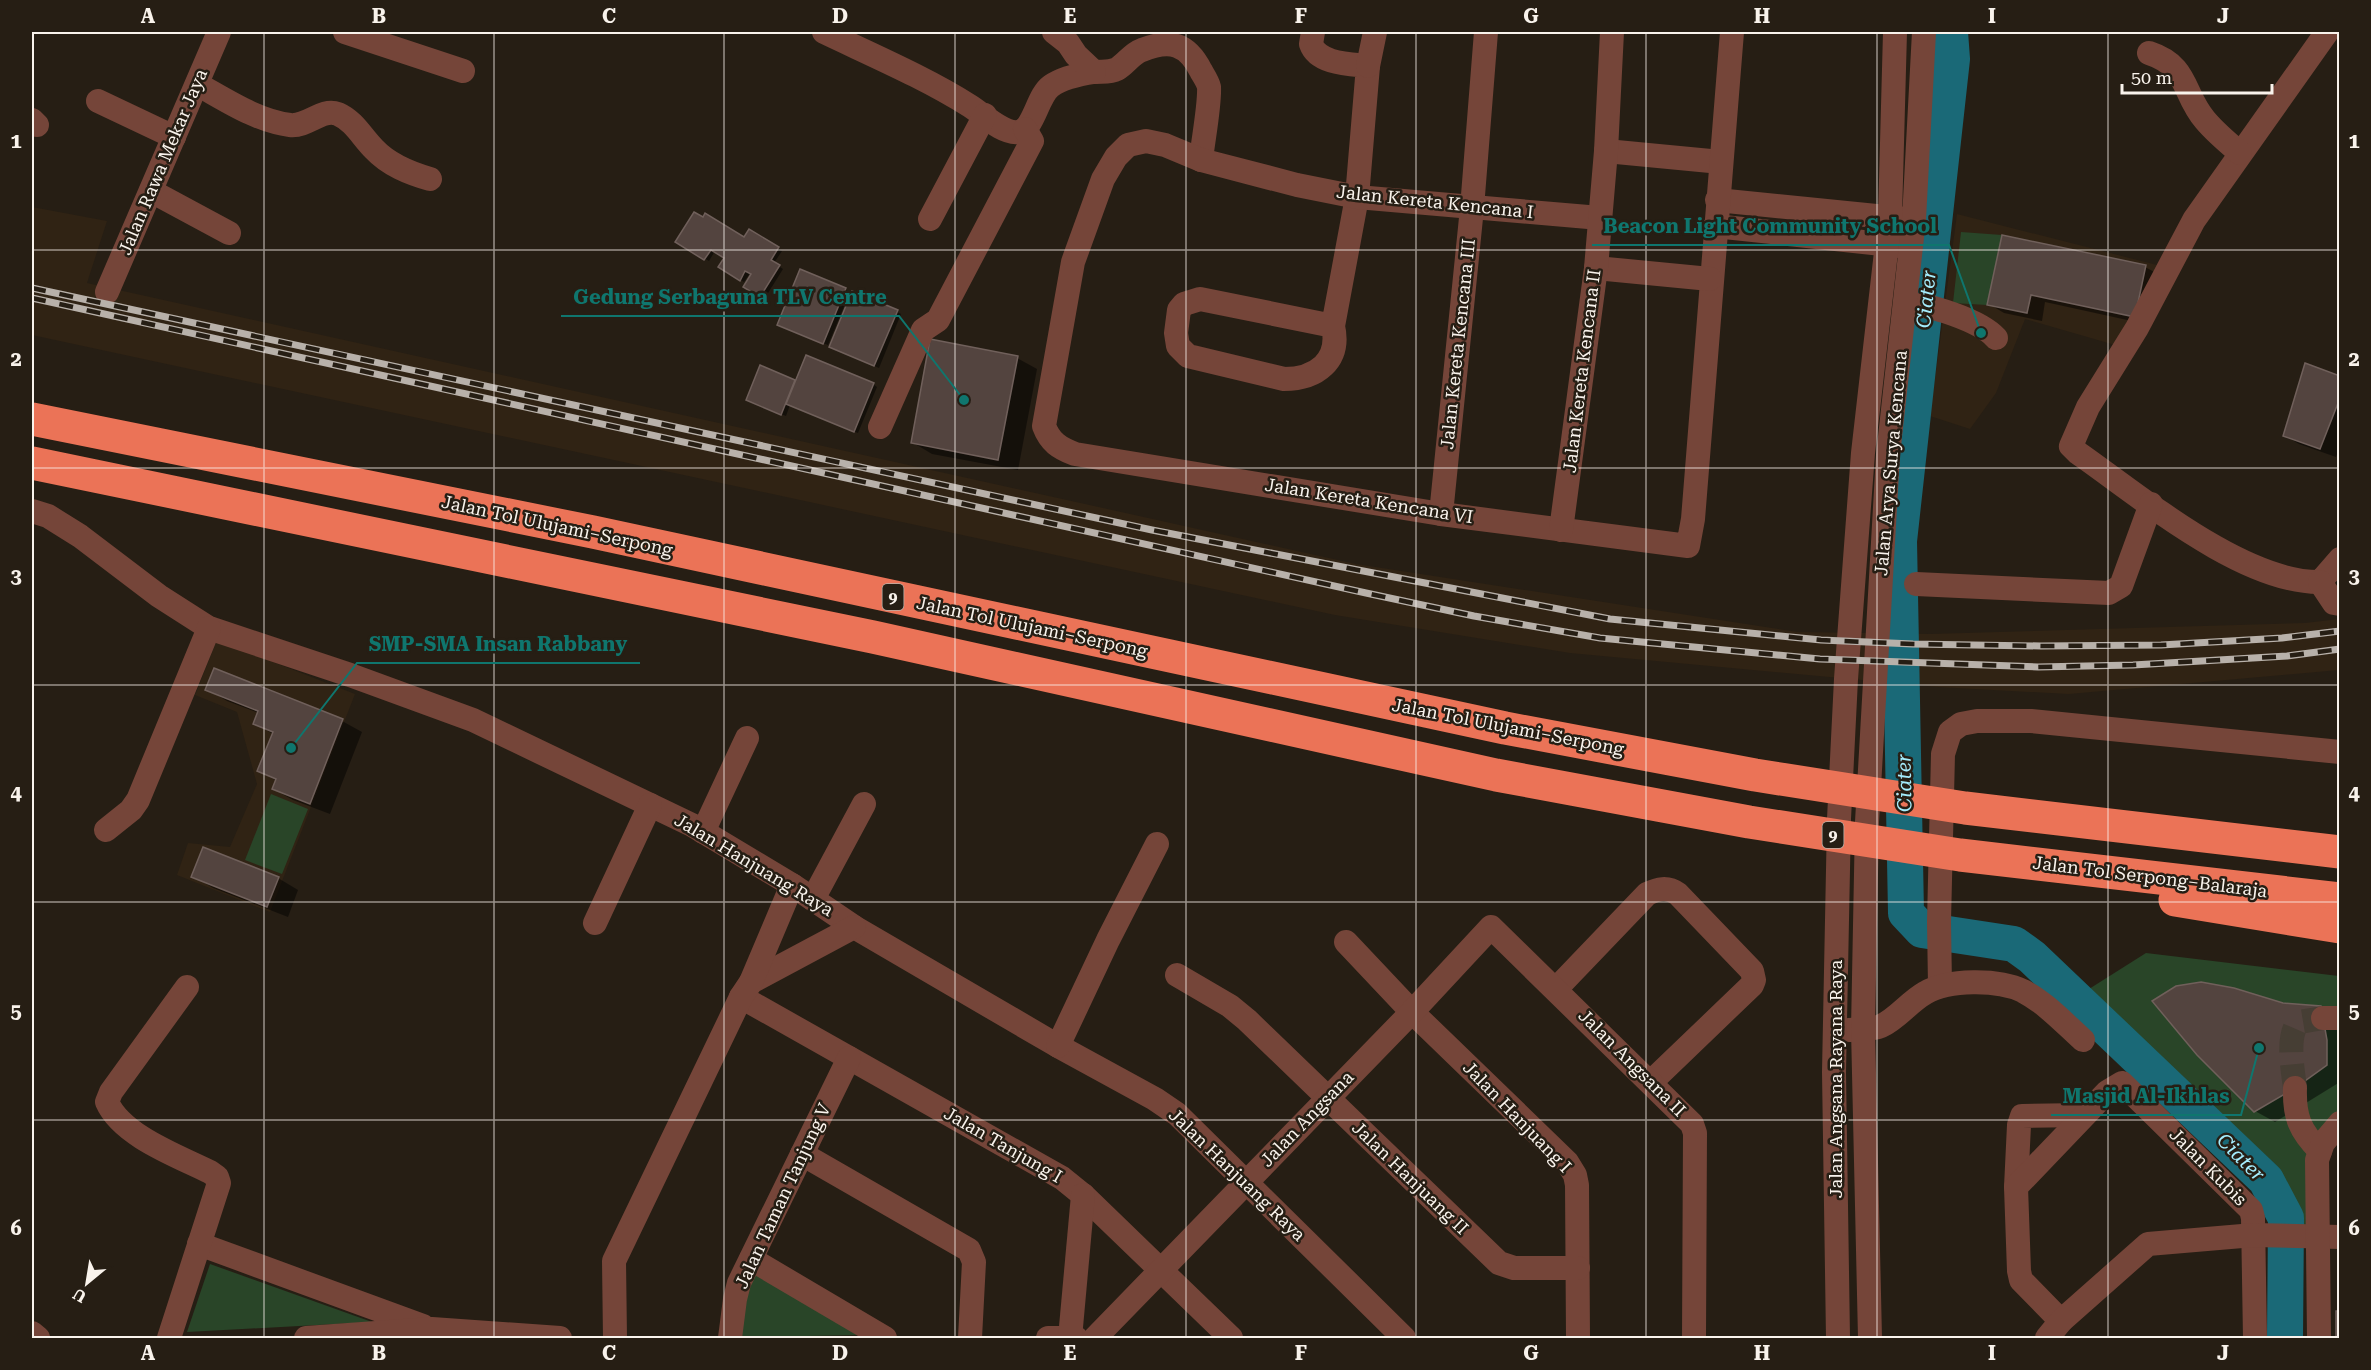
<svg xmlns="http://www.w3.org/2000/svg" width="2371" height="1370" font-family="'Roboto Serif',serif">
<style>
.built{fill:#302314}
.green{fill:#294528}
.shadow{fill:#0007}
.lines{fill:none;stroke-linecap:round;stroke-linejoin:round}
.river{stroke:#1a6977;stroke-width:36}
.building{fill:#53443f;stroke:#70605b;stroke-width:1.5}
.minor-tunnel{stroke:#463e34;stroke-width:24;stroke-dasharray:24 12;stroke-linecap:butt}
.minor{stroke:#754539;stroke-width:24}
.highway{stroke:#eb7357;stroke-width:33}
.rail-casing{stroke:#b8b1aa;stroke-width:7}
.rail{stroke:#261e14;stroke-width:4.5;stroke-dasharray:14;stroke-linecap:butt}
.grid{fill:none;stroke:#f9f3ec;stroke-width:1.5;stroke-opacity:0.55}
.labels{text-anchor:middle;stroke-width:5;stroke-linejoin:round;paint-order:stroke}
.shield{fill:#261e14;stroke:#bab3ab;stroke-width:1.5}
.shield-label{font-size:16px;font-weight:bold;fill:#f9f3ec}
.street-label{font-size:18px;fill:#f9f3ec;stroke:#261e14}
.water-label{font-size:20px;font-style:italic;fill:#a5edfd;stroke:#261e14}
.leader{fill:none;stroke:#0f766e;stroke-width:2}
.callout-dot{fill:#0f766e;stroke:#261e14;stroke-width:2}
.callout-label{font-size:20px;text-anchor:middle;font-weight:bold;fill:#0f766e;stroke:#261e14;stroke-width:5;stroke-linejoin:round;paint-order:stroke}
.neatline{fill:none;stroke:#f9f3ec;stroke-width:2}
.grid-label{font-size:20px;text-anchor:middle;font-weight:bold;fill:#f9f3ec}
</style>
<rect width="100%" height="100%" fill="#261e14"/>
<!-- built -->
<g class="built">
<path d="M32,207L107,221L87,283L1356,564L1798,632L1930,634L2305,623L2339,619V670L2069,694L1938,687L1570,653L1335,615L32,335Z"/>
<path d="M1957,214L2161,266L2122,347L2025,319L1996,393L1970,429L1930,416Z"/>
<path d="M217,640L355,694L270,912L177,875L188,843L230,847L257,784L237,712L195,695Z"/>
</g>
<!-- green -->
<g class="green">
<path d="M1961,232L2002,235L1987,305L1953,303Z"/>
<path d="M271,794L308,809L282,874L245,860Z"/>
<path d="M2146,953L2339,976V1119L2311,1227L2291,1225L2279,1168L2089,989Z"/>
<path d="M210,1264L372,1322L187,1332Z"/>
<path d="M758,1270L867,1335L740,1337V1305Z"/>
</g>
<!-- shadow -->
<g class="shadow">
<path d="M750,231L782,251L774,263L783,269L765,298L745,286L754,273H750L744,282L720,267L726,257L715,251L709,261L677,242L745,239Z"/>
<path d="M2145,267L2160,275L2150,325L2045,302L2042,321L2004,313L1989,304Z"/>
<path d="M801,271L850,292L828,345L783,327Z"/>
<path d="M897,312L901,314L879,368L835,349Z"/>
<path d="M1017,358L1037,369L1018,470L932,454L912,442Z"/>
<path d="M761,367L796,382L873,384L877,387L858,433L790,405L786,416L752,402Z"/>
<path d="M2340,378V446L2336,457L2299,444L2284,435Z"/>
<path d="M207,689L342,721L362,732L330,814L293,800L273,789L277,781L259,771L273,734L255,724L259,713L227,701Z"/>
<path d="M204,849L278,878L298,890L288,917L213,888L193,876Z"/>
<path d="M2177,988L2340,1019V1082L2275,1122L2255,1111Z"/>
</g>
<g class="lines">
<!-- river -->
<path class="river" d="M1950,32L1952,59L1899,541L1906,913L1922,930L2014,944L2032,957L2266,1180L2286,1218L2285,1338"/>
</g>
<!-- building -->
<g class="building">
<path d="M694,212L703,217L705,213L744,237L749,229L779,247L771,260L780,265L760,297L743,287L751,274L745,271L740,281L718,267L724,258L711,250L704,260L675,242Z"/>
<path d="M2002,235L2146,265L2135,317L2031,295L2027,313L1987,305Z"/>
<path d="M800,269L846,288L823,344L777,325Z"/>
<path d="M852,291L898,310L874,366L829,347Z"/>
<path d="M930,339L1018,356L998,460L911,443Z"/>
<path d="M806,355L874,383L854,432L786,404Z"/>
<path d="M2305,363L2340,376V398L2320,449L2283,436Z"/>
<path d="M760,365L795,380L781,415L746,400Z"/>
<path d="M214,668L343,719L310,804L272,789L276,779L257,771L273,732L253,724L258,711L205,690Z"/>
<path d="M203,847L279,877L267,907L191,877Z"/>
<path d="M2201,982L2234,988L2283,1003L2321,1006L2327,1040V1065L2295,1088L2254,1112L2197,1055L2152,1001L2176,986Z"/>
<rect x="2336" y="1311" width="4" height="27"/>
</g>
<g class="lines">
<!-- minor-tunnel -->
<path class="minor-tunnel" d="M2295,1088C2293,1071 2286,1034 2299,1022L2323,1018"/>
<!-- minor -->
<g class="minor">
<path d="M345,32L463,71"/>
<path d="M824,32C872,55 926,78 970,106C983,114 1002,134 1018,132C1034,130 1037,96 1051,86C1062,78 1081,74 1094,72C1102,71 1109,73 1117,69C1126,64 1131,54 1142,50C1170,39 1187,43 1201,71C1204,76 1208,82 1209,87C1210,105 1203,140 1201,160"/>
<path d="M1054,32L1068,43L1076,55L1094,72"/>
<path d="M1313,32L1311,44C1318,64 1350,64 1368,66L1357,197L1333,326C1341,361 1316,379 1284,379L1188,356L1178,346L1176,333L1179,310L1184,304L1200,299L1333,326"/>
<path d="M2327,32L2194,220L2137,328L2088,407L2071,446L2078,453C2141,497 2243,583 2320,582L2340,559"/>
<path d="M2149,53C2189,66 2182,93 2205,120C2215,132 2228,143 2240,153"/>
<path d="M1368,66L1375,32"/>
<path d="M197,84C226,100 257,121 290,125C308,127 321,108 338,114C354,121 362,137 374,149C389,165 409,173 430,179"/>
<path d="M98,101L174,137"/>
<path d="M32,120L37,125"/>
<path d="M1606,151L1721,162"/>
<path d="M151,191L229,233"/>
<path d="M1717,200L1906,219"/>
<path d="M1600,218L1357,197L1297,185L1201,160L1165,145L1146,141L1128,145L1116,157L1103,179L1073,262L1044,426C1050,442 1059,448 1075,454L1441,514L1688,546L1693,519L1732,32"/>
<path d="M930,219L985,115"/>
<path d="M1715,226L1900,246"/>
<path d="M1596,268L1710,279"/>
<path d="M107,292L219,32"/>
<path d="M1905,304C1928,303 1981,321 1996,338"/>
<path d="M880,427L923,330L938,320L1032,141L1025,129"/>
<path d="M32,511L48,516L80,536L159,596L209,628L350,675L473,720L692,825L792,885L854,927L1058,1046L1155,1099L1177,1114L1404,1338"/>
<path d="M1441,514L1472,208L1486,32"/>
<path d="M1561,530L1596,268L1606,151L1612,32"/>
<path d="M2320,582L2334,603L2340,604"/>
<path d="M1916,584L2109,593L2121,586L2151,504"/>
<path d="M106,830L131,810L138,800L209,628"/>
<path d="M703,832L747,738"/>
<path d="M813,899L864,804"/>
<path d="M595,923L650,805"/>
<path d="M1346,942L1412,1012L1567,1162L1575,1175L1577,1185L1578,1338"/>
<path d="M1177,975L1230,1006L1247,1020L1499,1263L1514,1268H1578"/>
<path d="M751,982L854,927"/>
<path d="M1940,986L1939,922L1943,754L1950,732L1961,724L1977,721H2031L2340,752"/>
<path d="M1556,989L1647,894C1658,889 1667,886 1678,894L1752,971L1754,980L1752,985L1651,1082"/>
<path d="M741,997L1062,1178L1083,1195L1231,1338"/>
<path d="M2323,1018H2340"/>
<path d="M1849,1030C1859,1029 1872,1030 1881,1026C1897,1019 1909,1002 1925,993C1948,979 1998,979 2023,991C2046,1003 2064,1023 2083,1040"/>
<path d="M1058,1046L1108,940L1157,844"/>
<path d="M2295,1088C2294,1117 2300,1131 2320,1151"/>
<path d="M802,1154L969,1250L974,1262L970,1338"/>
<path d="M2016,1187L2019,1125L2022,1116L2084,1115"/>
<path d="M199,1244L423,1326"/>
<path d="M751,1259L885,1338"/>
<path d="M2061,1321L2021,1280L2019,1271L2016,1187L2107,1092L2122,1083L2251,1210L2253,1218L2255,1338"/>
<path d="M32,1333L38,1338"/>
<path d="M169,1338L219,1183L217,1177L210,1172C178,1156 122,1136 107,1102L111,1092L187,987"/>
<path d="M306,1338L432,1329L560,1338"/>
<path d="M615,1338L614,1261L741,997L751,982L792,885"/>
<path d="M730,1338L735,1299L739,1283L849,1058"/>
<path d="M1048,1338H1076"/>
<path d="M1070,1338L1083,1195"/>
<path d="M1095,1338L1412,1012L1491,927L1692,1124L1695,1133L1694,1338"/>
<path d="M1838,1338L1834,1072L1839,819L1846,679L1863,453L1890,217L1895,32"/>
<path d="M1870,1338L1863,1029L1867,822L1888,455L1914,219L1924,32"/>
<path d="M2047,1338L2061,1321L2148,1244L2254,1235L2340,1237"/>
<path d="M2319,1338L2317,1160L2323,1143L2340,1123"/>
</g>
<!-- highway -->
<g class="highway">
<path d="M32,419L593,532L1505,728L1755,775L1965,808L2340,852"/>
<path d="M32,463L873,637L1496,775L1749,822L1960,855L2340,899"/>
<path d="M2175,900L2340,927"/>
</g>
<!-- rail casing -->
<g class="rail-casing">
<g id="rail">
<path d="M32,288L1152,530L1610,619L1821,640L1913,644L2041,646L2161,645L2282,638L2340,631"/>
<path d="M32,298L1366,593L1474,616L1600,638L1820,659L2038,667L2133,665L2287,656L2340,649"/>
</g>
</g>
<!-- rail -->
<use href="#rail" class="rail"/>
</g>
<!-- grid -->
<path class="grid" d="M264,32V1338M494,32V1338M724,32V1338M955,32V1338M1186,32V1338M1416,32V1338M1646,32V1338M1877,32V1338M2108,32V1338M32,250H2340M32,468H2340M32,685H2340M32,902H2340M32,1120H2340"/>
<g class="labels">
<!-- shield labels -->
<g class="shield">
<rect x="882.5" y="584" width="21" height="26" rx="4.5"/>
<rect x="1822.5" y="822" width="21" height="26" rx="4.5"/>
</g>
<g class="shield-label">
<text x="893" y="603">9</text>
<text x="1833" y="841">9</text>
</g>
<!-- street labels -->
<g class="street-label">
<text transform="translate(163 162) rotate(-67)" y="6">Jalan Rawa Mekar Jaya</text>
<text transform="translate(1435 202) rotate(6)" y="6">Jalan Kereta Kencana I</text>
<text transform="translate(1458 344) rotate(-84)" y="6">Jalan Kereta Kencana III</text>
<text transform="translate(1582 371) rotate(-83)" y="6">Jalan Kereta Kencana II</text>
<text transform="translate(1891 463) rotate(-85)" y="6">Jalan Arya Surya Kencana</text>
<text transform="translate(1369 501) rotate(9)" y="6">Jalan Kereta Kencana VI</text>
<text transform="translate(557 526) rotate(12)" y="6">Jalan Tol Ulujami–Serpong</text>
<text transform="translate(1032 627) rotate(12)" y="6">Jalan Tol Ulujami–Serpong</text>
<text transform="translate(1508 727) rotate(11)" y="6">Jalan Tol Ulujami–Serpong</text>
<text transform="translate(754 865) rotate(31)" y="6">Jalan Hanjuang Raya</text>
<text transform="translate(2150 877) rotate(7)" y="6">Jalan Tol Serpong–Balaraja</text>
<text transform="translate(1632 1063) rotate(45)" y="6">Jalan Angsana II</text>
<text transform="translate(1836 1079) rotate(-90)" y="6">Jalan Angsana Rayana Raya</text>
<text transform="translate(1517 1117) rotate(46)" y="6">Jalan Hanjuang I</text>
<text transform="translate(1307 1119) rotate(-46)" y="6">Jalan Angsana</text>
<text transform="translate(1003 1145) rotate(30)" y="6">Jalan Tanjung I</text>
<text transform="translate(2208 1167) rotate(45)" y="6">Jalan Kubis</text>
<text transform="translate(1237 1175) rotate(44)" y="6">Jalan Hanjuang Raya</text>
<text transform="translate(1410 1178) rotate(44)" y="6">Jalan Hanjuang II</text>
<text transform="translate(783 1196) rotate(-65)" y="6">Jalan Taman Tanjung V</text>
</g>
<!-- water labels -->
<g class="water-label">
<text transform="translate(1926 299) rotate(-84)" y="7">Ciater</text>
<text transform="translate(1904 783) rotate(-91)" y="7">Ciater</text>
<text transform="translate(2241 1157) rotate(45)" y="7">Ciater</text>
</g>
</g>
<!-- callouts -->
<path class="leader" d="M1981 333L1949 245H1592M964 400L899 316H561M291 748L357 663H640M2259 1048L2241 1115H2051"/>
<g class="callout-dot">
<circle cx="1981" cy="333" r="6"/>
<circle cx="964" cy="400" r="6"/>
<circle cx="291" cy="748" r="6"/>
<circle cx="2259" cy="1048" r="6"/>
</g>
<g class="callout-label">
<text x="1770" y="233">Beacon Light Community School</text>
<text x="730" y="304">Gedung Serbaguna TLV Centre</text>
<text x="498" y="651">SMP-SMA Insan Rabbany</text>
<text x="2146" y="1103">Masjid Al-Ikhlas</text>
</g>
<!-- border -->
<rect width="2371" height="1370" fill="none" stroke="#261e14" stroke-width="66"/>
<!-- north arrow -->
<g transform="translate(87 1283) rotate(210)" stroke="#261e14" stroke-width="4.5" paint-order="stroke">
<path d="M0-4.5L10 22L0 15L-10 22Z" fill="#f9f3ec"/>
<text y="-9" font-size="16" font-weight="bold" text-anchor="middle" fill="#f9f3ec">U</text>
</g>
<!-- scale -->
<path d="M2122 84v9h150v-9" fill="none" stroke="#f9f3ec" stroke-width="3"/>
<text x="2131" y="84" font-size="18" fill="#f9f3ec" stroke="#261e14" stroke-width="4.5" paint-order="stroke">50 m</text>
<rect x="33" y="33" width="2305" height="1304" class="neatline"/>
<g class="grid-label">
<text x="148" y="23">A</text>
<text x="379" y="23">B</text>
<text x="609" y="23">C</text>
<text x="840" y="23">D</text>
<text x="1070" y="23">E</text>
<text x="1301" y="23">F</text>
<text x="1531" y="23">G</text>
<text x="1762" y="23">H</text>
<text x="1992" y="23">I</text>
<text x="2223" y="23">J</text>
<text x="16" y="148">1</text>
<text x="2354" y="148">1</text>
<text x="16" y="366">2</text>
<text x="2354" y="366">2</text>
<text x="16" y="583">3</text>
<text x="2354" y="583">3</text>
<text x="16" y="800">4</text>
<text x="2354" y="800">4</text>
<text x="16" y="1018">5</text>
<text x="2354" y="1018">5</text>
<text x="16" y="1235">6</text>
<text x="2354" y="1235">6</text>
<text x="148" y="1360">A</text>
<text x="379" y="1360">B</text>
<text x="609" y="1360">C</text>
<text x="840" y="1360">D</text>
<text x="1070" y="1360">E</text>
<text x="1301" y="1360">F</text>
<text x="1531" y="1360">G</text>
<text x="1762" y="1360">H</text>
<text x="1992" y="1360">I</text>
<text x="2223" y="1360">J</text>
</g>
</svg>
